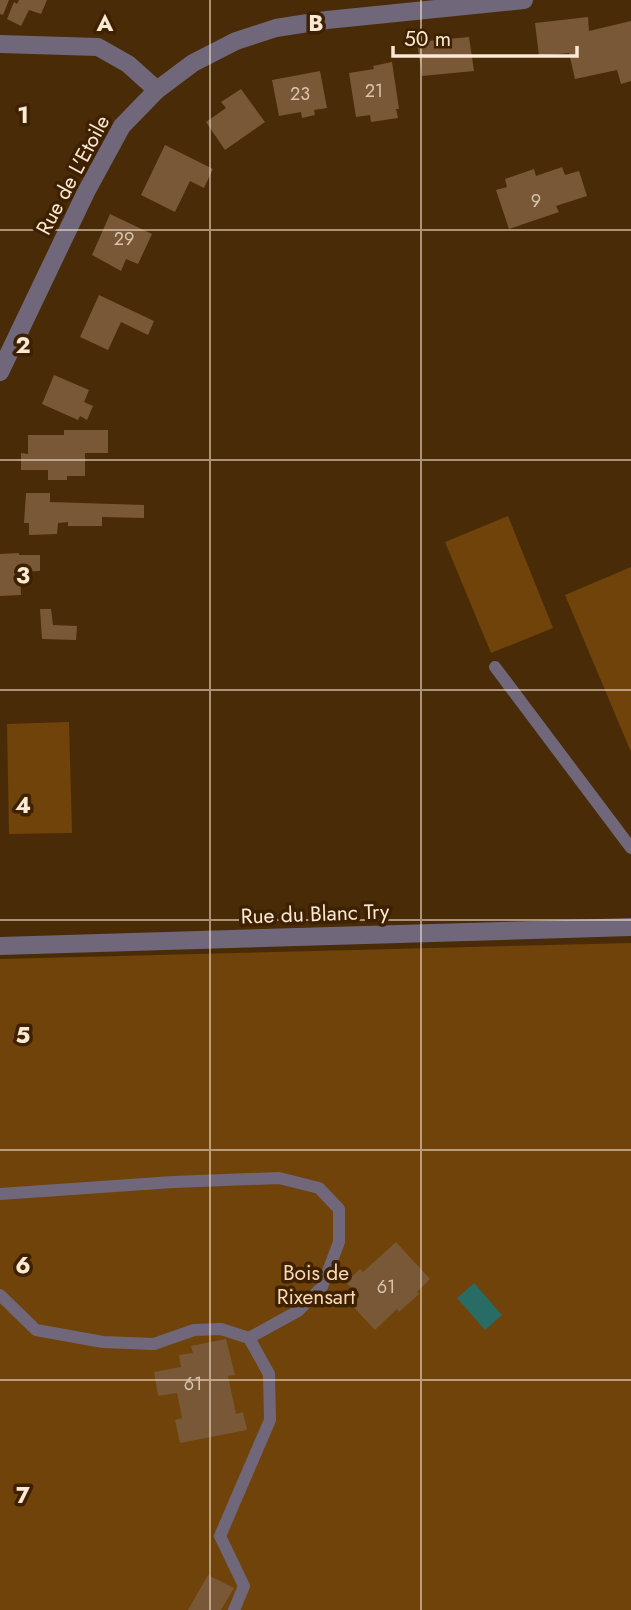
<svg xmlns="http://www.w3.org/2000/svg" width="631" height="1610" font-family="Jost,sans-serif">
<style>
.green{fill:#6f4309}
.water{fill:#296b65}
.building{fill:#795837}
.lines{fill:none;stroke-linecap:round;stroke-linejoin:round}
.service{stroke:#70687a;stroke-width:12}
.minor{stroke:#70687a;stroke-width:18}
.tertiary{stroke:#70687a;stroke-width:18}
.grid{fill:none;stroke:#fbe8d5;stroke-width:2;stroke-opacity:0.55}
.labels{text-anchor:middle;stroke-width:7;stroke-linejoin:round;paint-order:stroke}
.number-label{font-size:18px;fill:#dac4ae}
.street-label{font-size:21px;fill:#fbe8d5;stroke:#3e2100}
.park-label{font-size:21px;fill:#fad9b8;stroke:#3e2100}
.grid-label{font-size:23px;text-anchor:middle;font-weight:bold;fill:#fbe8d5;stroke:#3e2100;stroke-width:7;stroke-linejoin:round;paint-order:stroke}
</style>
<rect width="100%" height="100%" fill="#492b07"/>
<!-- green -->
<g class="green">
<path d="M508,516L553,628L491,653L445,542Z"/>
<path d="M631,567V752L565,595Z"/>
<path d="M69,722L72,833L9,834L7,724Z"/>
<path d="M631,943V1610H0V959Z"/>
</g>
<!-- water -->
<path class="water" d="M474,1283L502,1315L485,1330L457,1298Z"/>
<!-- building -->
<g class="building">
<path d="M0,0H9L3,15L0,14Z"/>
<path d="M19,0H47L41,14L29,10L21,26L7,19L14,2L17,4Z"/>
<path d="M588,17L589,31L631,21V81L621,84L617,70L575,79L569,53L539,56L535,23Z"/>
<path d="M469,37L474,71L422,76L417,42Z"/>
<path d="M392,62L399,109H396L398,118L371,122L370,115L356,117L349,73L374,69L373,66Z"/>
<path d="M320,71L327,108L314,110L315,115L302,118L301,112L279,116L272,80Z"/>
<path d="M241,89L265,122L225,150L206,122L226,108L221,102Z"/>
<path d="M165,145L213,169L204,188L190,181L175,212L141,195Z"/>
<path d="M562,167L565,175L579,171L587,196L556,206L559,212L509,229L496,190L507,187L505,179L534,169L536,176Z"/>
<path d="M110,214L152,234L138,264L126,259L121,271L92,255Z"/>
<path d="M99,295L154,321L148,335L121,322L108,350L80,337Z"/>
<path d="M54,375L89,390L84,402L93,406L87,420L80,416L78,420L42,404Z"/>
<path d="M64,430H108V453H85V476H67V480H48V470H21V453L28,454V435H64Z"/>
<path d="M26,493H50V502L144,505V518L102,517V526H68V522L58,523L57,534L29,535V523H24Z"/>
<path d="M19,553V555H40V571L20,572L21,595L0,596V554Z"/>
<path d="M40,609H51L53,625L77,626L76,640L42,639Z"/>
<path d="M396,1242L430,1279L417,1292L419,1294L399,1312L397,1309L375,1330L348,1301L356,1293L346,1282L360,1269L363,1272Z"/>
<path d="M226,1339L235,1375L228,1376L236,1414L243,1412L247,1430L180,1443L175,1420L182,1418L177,1393L158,1396L154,1372L181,1367L179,1355L193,1353L191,1346Z"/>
<path d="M208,1575L234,1588L221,1610H188Z"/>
</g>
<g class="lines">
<!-- service -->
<g class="service">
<path d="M495,667L631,848"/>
<path d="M0,1194L173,1182L279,1178L319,1188L339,1209V1242L322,1287L298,1311L249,1338L269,1374L270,1420L220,1536L244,1586L234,1610"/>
<path d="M0,1295L36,1330L103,1342L154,1344L194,1330L221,1329L249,1338"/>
</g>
<!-- minor -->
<g class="minor">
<path d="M0,44L98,47L128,64L157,90"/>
<path d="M0,946L631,927"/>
</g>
<!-- tertiary -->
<path class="tertiary" d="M0,372L86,192L122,126L157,90L193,63L236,41L276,28L327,20L524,0"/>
</g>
<!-- grid -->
<path class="grid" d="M210,0V1610M421,0V1610M0,230H631M0,460H631M0,690H631M0,920H631M0,1150H631M0,1380H631"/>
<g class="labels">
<!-- number labels -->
<g class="number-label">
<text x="374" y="97">21</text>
<text x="300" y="100">23</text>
<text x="536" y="207">9</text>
<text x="124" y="245">29</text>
<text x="386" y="1293">61</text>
<text x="193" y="1390">61</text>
</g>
<!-- street labels -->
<g class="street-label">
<text transform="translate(73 175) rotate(-62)" y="7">Rue de L'Etoile</text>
<text transform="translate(315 914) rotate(-2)" y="7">Rue du Blanc Try</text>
</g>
<!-- park labels -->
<g class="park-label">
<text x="316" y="1280">Bois de<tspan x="316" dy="24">Rixensart</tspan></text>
</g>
</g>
<g class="grid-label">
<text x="105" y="31">A</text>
<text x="316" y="31">B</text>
<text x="23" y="123">1</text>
<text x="23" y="353">2</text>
<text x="23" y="583">3</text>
<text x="23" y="813">4</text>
<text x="23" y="1043">5</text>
<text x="23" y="1273">6</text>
<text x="23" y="1503">7</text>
</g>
<!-- scale -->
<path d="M393 46v10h184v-10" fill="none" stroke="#fbe8d5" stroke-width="3.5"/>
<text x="404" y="46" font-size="21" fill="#fbe8d5" stroke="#3e2100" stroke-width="5" paint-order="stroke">50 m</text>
</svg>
